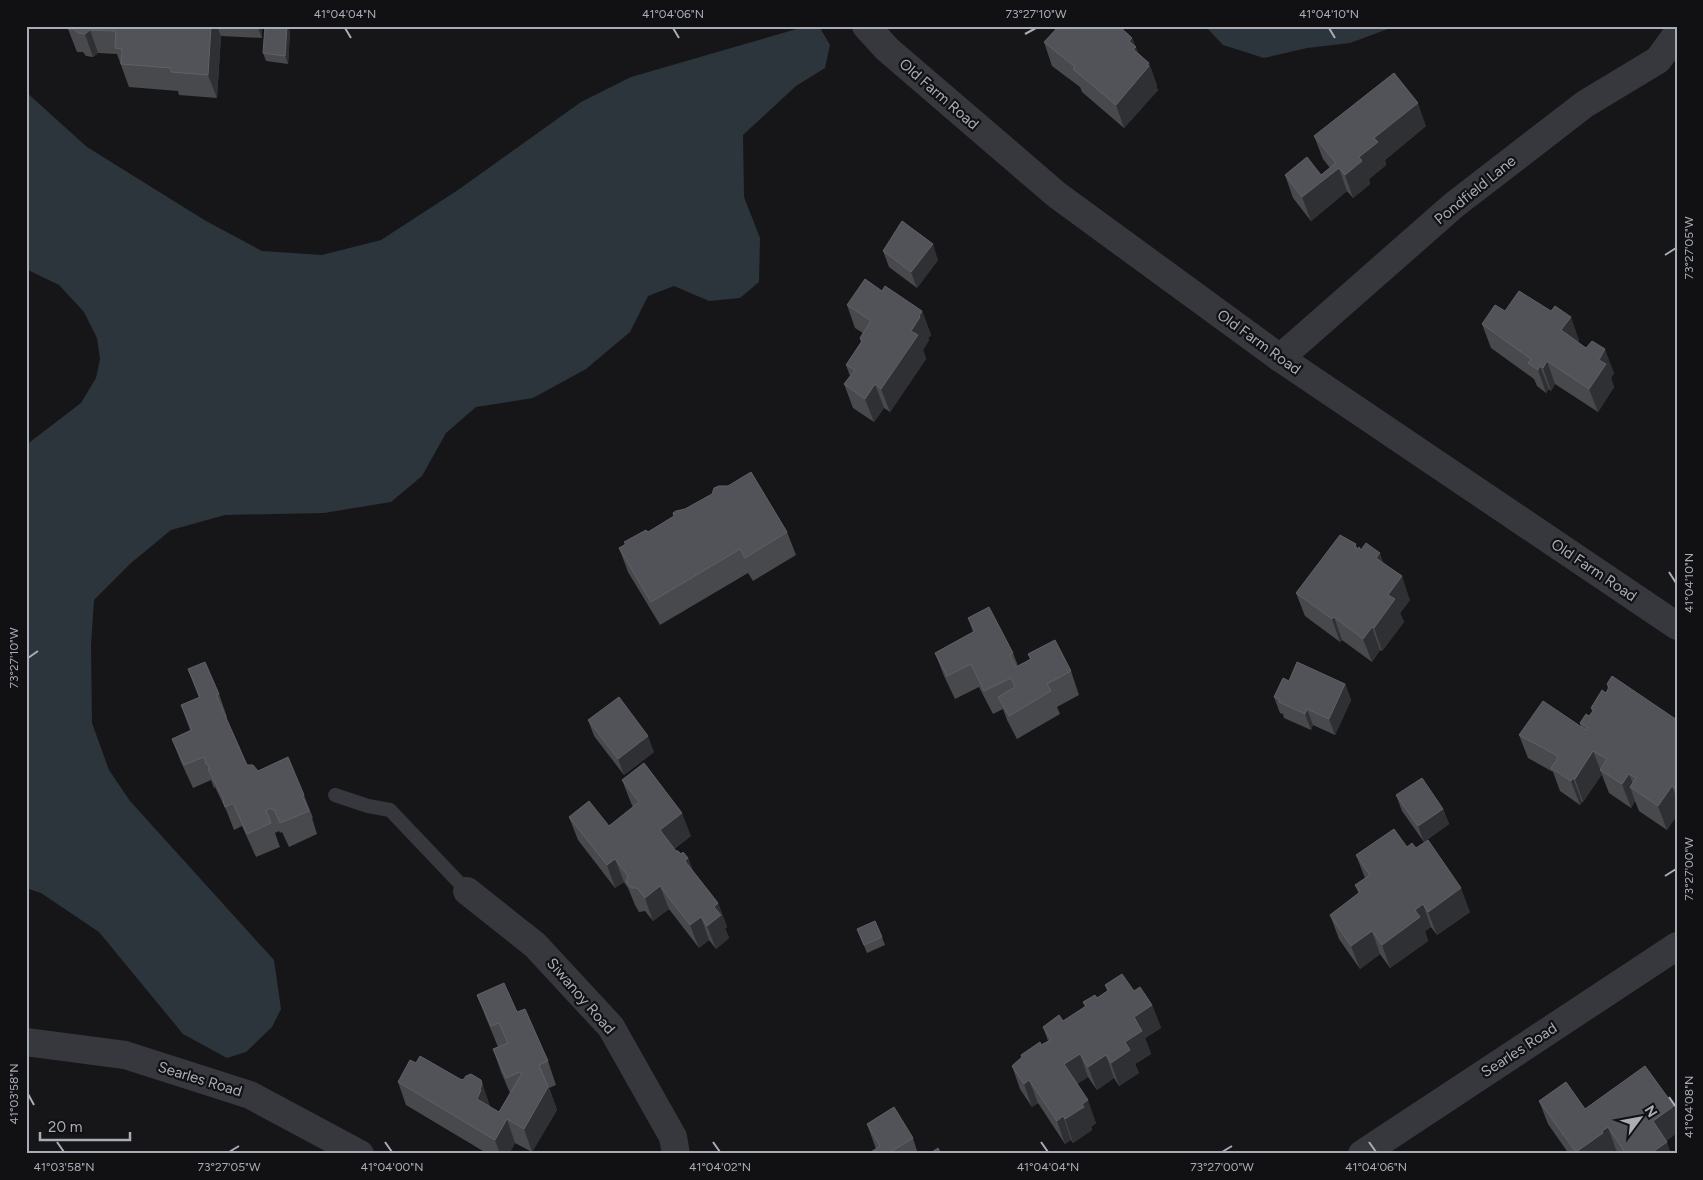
<svg xmlns="http://www.w3.org/2000/svg" width="1703" height="1180" font-family="Figtree,sans-serif">
<style>
.water{fill:#2c353c}
.lines{fill:none;stroke-linecap:round;stroke-linejoin:round}
.lane{stroke:#37383d;stroke-width:14}
.street{stroke:#37383d;stroke-width:28}
.wall{fill:#47494d}
.shaded-wall{fill:#2f3033}
.building{fill:#525359;stroke:#5f6168}
.ticks{fill:none;stroke:#a8adb8;stroke-width:2}
.labels{text-anchor:middle;stroke-width:4.5;stroke-linejoin:round;paint-order:stroke}
.street-label{font-size:15px;fill:#a8adb8;stroke:#111113}
.neatline{fill:none;stroke:#a8adb8;stroke-width:2}
.ticks-label{font-size:12px;text-anchor:middle;fill:#a8adb8}
</style>
<rect width="100%" height="100%" fill="#161618"/>
<!-- water -->
<g class="water">
<path d="M807,26H819L830,45L825,68L796,86L743,135L744,197L760,238L759,282L740,298L709,301L674,286L648,296L630,332L586,369L533,398L476,407L446,433L422,476L391,502L324,513L225,515L171,530L131,563L94,600L91,645L92,723L109,770L130,801L274,960L281,1009L272,1027L246,1052L227,1058L183,1034L99,932L41,893L26,888V445L81,403L96,378L100,359L97,338L84,312L59,285L26,269V92L87,147L206,221L262,251L322,255L381,240L458,190L581,102L631,77Z"/>
<path d="M1205,26H1396L1350,43L1307,48L1264,58L1223,45Z"/>
</g>
<g class="lines">
<!-- lane -->
<path class="lane" d="M335,795L368,806L390,810L467,891"/>
<!-- street -->
<g class="street">
<path d="M866,26L887,49L1057,195L1280,358L1677,626"/>
<path d="M1280,358L1454,205L1585,104L1658,60L1677,34"/>
<path d="M467,891L535,945L611,1027L673,1137L676,1154"/>
<path d="M26,1042L125,1055L250,1095L360,1154"/>
<path d="M1362,1154L1677,946"/>
</g>
</g>
<!-- wall -->
<g class="wall">
<path d="M68,26H262V38L221,36L217,98L179,95L178,91L129,87L117,54L98,53L93,57L86,56L83,52H77L68,29Z"/>
<path d="M1122,26L1124,31L1132,38L1138,54L1149,63L1157,86L1156,87L1158,90L1124,128L1082,92L1080,87L1052,66L1044,42Z"/>
<path d="M290,32L288,64L266,61L263,53Z"/>
<path d="M1426,126L1385,160L1386,165L1369,179L1370,184L1353,198L1347,191L1311,221L1293,198L1285,175H1321L1330,168L1323,159L1314,136Z"/>
<path d="M883,251L938,260L917,288L889,267Z"/>
<path d="M882,291L922,311L931,335L928,338L929,340L923,350L926,359L890,412L884,408L874,422L853,408L844,384L850,376L846,365L861,342L860,338L863,333L855,328L847,305Z"/>
<path d="M1505,311L1579,340L1578,342L1614,373L1611,378L1614,387L1598,412L1555,384L1551,391L1549,389L1546,393L1537,386L1534,379L1491,348L1482,324Z"/>
<path d="M787,532L796,555L753,581L748,573L660,625L628,572L619,548L625,545L624,542Z"/>
<path d="M1356,544L1357,548L1361,550L1383,563L1410,600L1400,613L1404,622L1382,651L1380,650L1372,662L1342,640L1340,642L1305,616L1296,593Z"/>
<path d="M968,618L1013,653L1018,666L1030,659L1028,654L1071,671L1079,695L1057,707L1060,714L1017,739L1007,720L1003,709L993,714L979,687L955,699L944,676L935,653L973,632Z"/>
<path d="M188,669L219,694L227,717L226,718L247,765L304,795L313,818H312L317,834L289,847L282,832L280,833L279,831L275,833L280,847L256,857L242,826L234,830L227,812L215,787L214,788L211,780L193,788L181,762L172,739L190,730L181,705L199,698Z"/>
<path d="M1289,681L1345,684L1351,700L1335,735L1313,725L1311,730L1284,718L1283,714L1280,713L1274,697Z"/>
<path d="M1607,684L1677,720V815L1667,830L1639,811L1635,801L1631,808L1609,793L1602,775V774L1583,802H1582L1580,805L1560,791L1553,772L1528,758L1519,735L1581,727L1580,723L1589,716L1592,712L1591,708L1606,693L1608,689Z"/>
<path d="M588,720L654,752L624,775L594,736Z"/>
<path d="M622,780L691,836L674,849L681,854L688,858L693,871L718,903L727,927L725,928L729,938L716,949L709,940L699,948L669,909L653,921L645,911L639,912L635,905L628,888L624,882L615,888L578,840L569,817L609,826L633,807L631,803Z"/>
<path d="M1396,795L1443,809L1449,824L1424,842L1402,811Z"/>
<path d="M1407,847L1470,912L1437,935L1431,927L1425,931L1428,941L1390,968L1380,954L1360,969L1339,939L1330,915L1359,894L1355,885L1365,878L1356,855Z"/>
<path d="M857,929L882,937L885,945L867,953Z"/>
<path d="M1105,985L1134,991L1152,1005L1161,1028L1145,1038L1151,1054L1135,1064L1139,1073L1119,1086L1114,1078L1097,1090L1088,1077L1077,1084L1096,1123L1091,1127L1092,1130L1073,1143L1071,1140L1065,1144L1038,1103L1032,1107L1020,1089L1012,1066L1022,1057L1021,1055L1048,1041L1043,1027L1063,1021L1085,1007L1083,1002L1097,998L1107,991Z"/>
<path d="M477,995L517,1012L548,1061L556,1085L549,1088L557,1110L532,1152L515,1143L509,1154H488L406,1105L398,1082L416,1063L460,1079L481,1080L490,1107L499,1112L510,1093L501,1072L493,1049L498,1047L486,1018Z"/>
<path d="M1539,1101L1585,1109L1677,1113V1133L1666,1141L1671,1154H1619L1616,1150L1611,1154H1569L1548,1124Z"/>
<path d="M867,1124L913,1138L918,1154H868L876,1149Z"/>
</g>
<!-- shaded-wall -->
<g class="shaded-wall">
<path d="M211,26H217L221,36L217,98L208,75Z"/>
<path d="M257,26H262V38Z"/>
<path d="M287,26H288L290,32L288,64L285,56Z"/>
<path d="M90,30L98,53L93,57L85,34Z"/>
<path d="M1132,38L1136,47L1144,70L1129,41Z"/>
<path d="M1149,63L1157,86L1156,87L1158,90L1124,128L1116,105Z"/>
<path d="M1418,103L1426,126L1385,160L1386,165L1369,179L1370,184L1353,198L1345,175L1374,138Z"/>
<path d="M1339,168L1347,191L1311,221L1302,197Z"/>
<path d="M933,244L938,260L917,288L911,272Z"/>
<path d="M922,311L931,335L928,338L929,340L923,350L926,359L890,412L881,389L919,316Z"/>
<path d="M1571,317L1579,340L1570,354L1561,330Z"/>
<path d="M1605,349L1614,373L1611,378L1614,387L1598,412L1589,389L1599,360Z"/>
<path d="M1547,361L1555,384L1551,391L1543,368Z"/>
<path d="M1540,366L1549,389L1546,393L1538,370Z"/>
<path d="M875,384L884,408L874,422L865,399Z"/>
<path d="M1380,553L1388,576L1376,558Z"/>
<path d="M1402,576L1410,600L1400,613L1404,622L1382,651L1374,628L1388,595Z"/>
<path d="M1334,617L1342,640L1340,642L1332,619Z"/>
<path d="M1372,627L1380,650L1372,662L1363,639Z"/>
<path d="M1345,684L1351,700L1335,735L1329,719Z"/>
<path d="M1307,709L1313,725L1311,730L1305,714Z"/>
<path d="M648,736L654,752L624,775L618,759Z"/>
<path d="M1593,751L1602,774L1583,802L1575,779Z"/>
<path d="M1629,774L1636,791L1630,787L1635,801L1631,808L1622,784Z"/>
<path d="M1573,778L1582,802L1580,805L1571,781Z"/>
<path d="M1677,785V794L1675,788Z"/>
<path d="M1672,786L1677,800V815L1667,830L1658,806Z"/>
<path d="M1443,809L1449,824L1424,842L1418,826Z"/>
<path d="M682,813L691,836L668,853L660,830Z"/>
<path d="M688,858L697,882L685,861Z"/>
<path d="M615,859L624,882L615,888L607,865Z"/>
<path d="M660,886L669,909L653,921L645,898Z"/>
<path d="M1461,888L1470,912L1437,935L1428,912Z"/>
<path d="M718,903L727,927L725,928L729,938L716,949L707,926L714,907Z"/>
<path d="M1423,904L1431,927L1425,931L1428,941L1390,968L1382,945L1415,910Z"/>
<path d="M701,917L709,940L699,948L690,925Z"/>
<path d="M1372,931L1380,954L1360,969L1351,946Z"/>
<path d="M1152,1005L1161,1028L1145,1038L1151,1054L1135,1064L1139,1073L1119,1086L1111,1063L1125,1042L1134,1017Z"/>
<path d="M1080,1054L1088,1077L1073,1087L1064,1064Z"/>
<path d="M1106,1055L1114,1078L1097,1090L1088,1067Z"/>
<path d="M481,1080L489,1103L490,1108L477,1099Z"/>
<path d="M1029,1080L1038,1103L1032,1107L1024,1084Z"/>
<path d="M548,1087L557,1110L532,1152L524,1129Z"/>
<path d="M1088,1100L1096,1123L1091,1127L1092,1130L1073,1143L1065,1119Z"/>
<path d="M1674,1106L1677,1113V1133L1661,1144L1653,1121Z"/>
<path d="M1063,1116L1071,1140L1065,1144L1057,1121Z"/>
<path d="M507,1119L515,1143L509,1154H500L495,1140Z"/>
<path d="M1608,1127L1616,1150L1611,1154H1576V1152Z"/>
<path d="M1667,1142L1671,1154H1650Z"/>
</g>
<!-- building -->
<g class="building">
<path d="M68,26H211L208,75L171,72V68L121,64L122,49L115,48L116,31L90,30L85,34L78,33L74,29H68Z"/>
<path d="M265,26H287L285,56L263,53Z"/>
<path d="M1059,26H1119L1132,38L1129,41L1136,47L1133,49L1149,63L1147,65L1149,66L1116,105L1073,69L1075,67L1044,42Z"/>
<path d="M1394,73L1418,103L1374,138L1378,142L1359,157L1362,161L1345,175L1339,168L1302,197L1285,175L1307,157L1321,175L1336,163L1314,136Z"/>
<path d="M902,221L933,244L911,272L883,251Z"/>
<path d="M865,279L882,291L885,286L922,311L919,316L920,317L911,331L918,335L881,389L875,384L865,399L844,384L855,370L846,365L862,341L860,338L871,321L847,305Z"/>
<path d="M1519,291L1551,311L1555,306L1571,317L1561,330L1586,348L1592,341L1605,349L1599,360L1606,364L1589,389L1547,361L1543,368L1540,366L1538,370L1528,363L1531,359L1482,324L1495,305L1505,311Z"/>
<path d="M751,472L787,532L745,558L740,549L651,602L619,548L626,544L624,542L646,530L648,532L674,516L673,513L676,511L685,509L712,494L714,488L719,486H728Z"/>
<path d="M1340,535L1356,544L1354,546L1358,549L1359,547L1361,550L1366,543L1380,553L1376,558L1402,576L1388,595L1395,599L1374,628L1372,627L1363,639L1334,617L1332,619L1296,593Z"/>
<path d="M989,607L1013,653L1010,655L1016,667L1031,659L1028,654L1055,640L1071,671L1047,684L1051,691L1009,716L998,697L1015,687L1011,678L984,691L971,664L947,676L935,653L975,631L968,618Z"/>
<path d="M205,662L219,694L216,695L247,765H253L258,771L288,757L304,795L302,796L309,811L280,823L274,809L272,810L271,808L266,810L271,823L247,834L233,803L225,807L223,801L224,800L208,769H210L207,764H206L204,757L184,765L172,739L192,730L181,705L200,697L188,669Z"/>
<path d="M1297,662L1345,684L1329,719L1307,709L1305,714L1279,702L1280,700L1274,697L1283,678L1289,681Z"/>
<path d="M1612,676L1677,720V785L1675,788L1672,786L1658,806L1630,787L1636,778L1629,774L1622,784L1600,770L1607,759L1593,751L1575,779L1573,778L1571,781L1551,768L1558,758L1556,755L1519,735L1543,701L1586,730L1588,728L1580,723L1586,714L1589,716L1594,710L1591,708L1602,690L1606,693L1609,687L1607,684Z"/>
<path d="M619,697L648,736L618,759L588,720Z"/>
<path d="M644,763L682,813L660,830L676,851H678L681,854L683,852L688,858L685,861L718,903L714,907L721,915L707,926L701,917L690,925L660,886L645,898L637,888H631L626,882L628,876L615,859L607,865L569,817L589,801L609,826L639,802L622,780Z"/>
<path d="M1422,778L1443,809L1418,826L1396,795Z"/>
<path d="M1394,829L1407,847L1412,843L1416,848L1428,840L1461,888L1428,912L1423,904L1415,910L1420,917L1382,945L1372,931L1351,946L1330,915L1360,892L1355,885L1370,875L1356,855Z"/>
<path d="M875,921L882,937L864,945L857,929Z"/>
<path d="M1122,974L1134,991L1140,987L1152,1005L1134,1017L1142,1031L1125,1042L1130,1050L1111,1063L1106,1055L1088,1067L1080,1054L1064,1064L1088,1100L1082,1104L1084,1107L1065,1119L1063,1116L1057,1121L1029,1080L1024,1084L1012,1066L1022,1057L1021,1055L1040,1042L1041,1045L1051,1040L1043,1027L1059,1015L1063,1021L1086,1006L1083,1002L1095,995L1097,998L1109,990L1105,985Z"/>
<path d="M504,983L517,1012L525,1009L548,1061L539,1065L548,1087L524,1129L507,1119L495,1140L398,1082L410,1060L416,1063L420,1056L460,1079L463,1080L466,1076L471,1074L481,1080L482,1084L480,1089L481,1090L477,1099L499,1112L522,1073L520,1072L506,1078L493,1049L508,1043L499,1023L491,1026L477,995Z"/>
<path d="M1645,1066L1674,1106L1653,1121L1667,1142L1650,1154H1626L1608,1127L1602,1131L1603,1133L1576,1152L1539,1101L1566,1082L1585,1109Z"/>
<path d="M894,1107L913,1138L889,1153V1154H868L880,1146L867,1124Z"/>
<path d="M938,1148L941,1154H929Z"/>
</g>
<!-- ticks -->
<path class="ticks" d="M345,28L351,38M673,28L679,38M1329,28L1335,38M1025,34L1036,28M1665,255L1676,248M1669,572L1676,583M28,658L38,651M1665,876L1676,869M28,1094L34,1105M1669,1097L1676,1107M57,1142L64,1152M385,1142L392,1152M713,1142L720,1152M1041,1142L1048,1152M1369,1142L1376,1152M229,1152L239,1146M1222,1152L1232,1146"/>
<g class="labels">
<!-- street labels -->
<g class="street-label">
<text transform="translate(939 94) rotate(41)" y="5">Old Farm Road</text>
<text transform="translate(1475 190) rotate(-39)" y="5">Pondfield Lane</text>
<text transform="translate(1259 342) rotate(36)" y="5">Old Farm Road</text>
<text transform="translate(1594 570) rotate(34)" y="5">Old Farm Road</text>
<text transform="translate(581 996) rotate(49)" y="5">Siwanoy Road</text>
<text transform="translate(1519 1050) rotate(-33)" y="5">Searles Road</text>
<text transform="translate(200 1079) rotate(17)" y="5">Searles Road</text>
</g>
</g>
<!-- border -->
<rect width="1703" height="1180" fill="none" stroke="#111113" stroke-width="55"/>
<!-- north arrow -->
<g transform="translate(1640 1118) rotate(58)" stroke="#111113" stroke-width="4" paint-order="stroke">
<path d="M0-4L9 19L0 12L-9 19Z" fill="#a8adb8"/>
<text y="-8" font-size="14" font-weight="bold" text-anchor="middle" fill="#a8adb8">N</text>
</g>
<!-- scale -->
<path d="M40 1132v8h90v-8" fill="none" stroke="#a8adb8" stroke-width="2.5"/>
<text x="48" y="1132" font-size="15" fill="#a8adb8" stroke="#111113" stroke-width="4" paint-order="stroke">20 m</text>
<rect x="28" y="28" width="1648" height="1124" class="neatline"/>
<g class="ticks-label">
<text x="345" y="18">41°04'04"N</text>
<text x="673" y="18">41°04'06"N</text>
<text x="1036" y="18">73°27'10"W</text>
<text x="1329" y="18">41°04'10"N</text>
<text transform="translate(1689 248) rotate(-90)" y="4">73°27'05"W</text>
<text transform="translate(1689 583) rotate(-90)" y="4">41°04'10"N</text>
<text transform="translate(14 658) rotate(-90)" y="4">73°27'10"W</text>
<text transform="translate(1689 869) rotate(-90)" y="4">73°27'00"W</text>
<text transform="translate(14 1094) rotate(-90)" y="4">41°03'58"N</text>
<text transform="translate(1689 1107) rotate(-90)" y="4">41°04'08"N</text>
<text x="64" y="1171">41°03'58"N</text>
<text x="229" y="1171">73°27'05"W</text>
<text x="392" y="1171">41°04'00"N</text>
<text x="720" y="1171">41°04'02"N</text>
<text x="1048" y="1171">41°04'04"N</text>
<text x="1222" y="1171">73°27'00"W</text>
<text x="1376" y="1171">41°04'06"N</text>
</g>
</svg>
